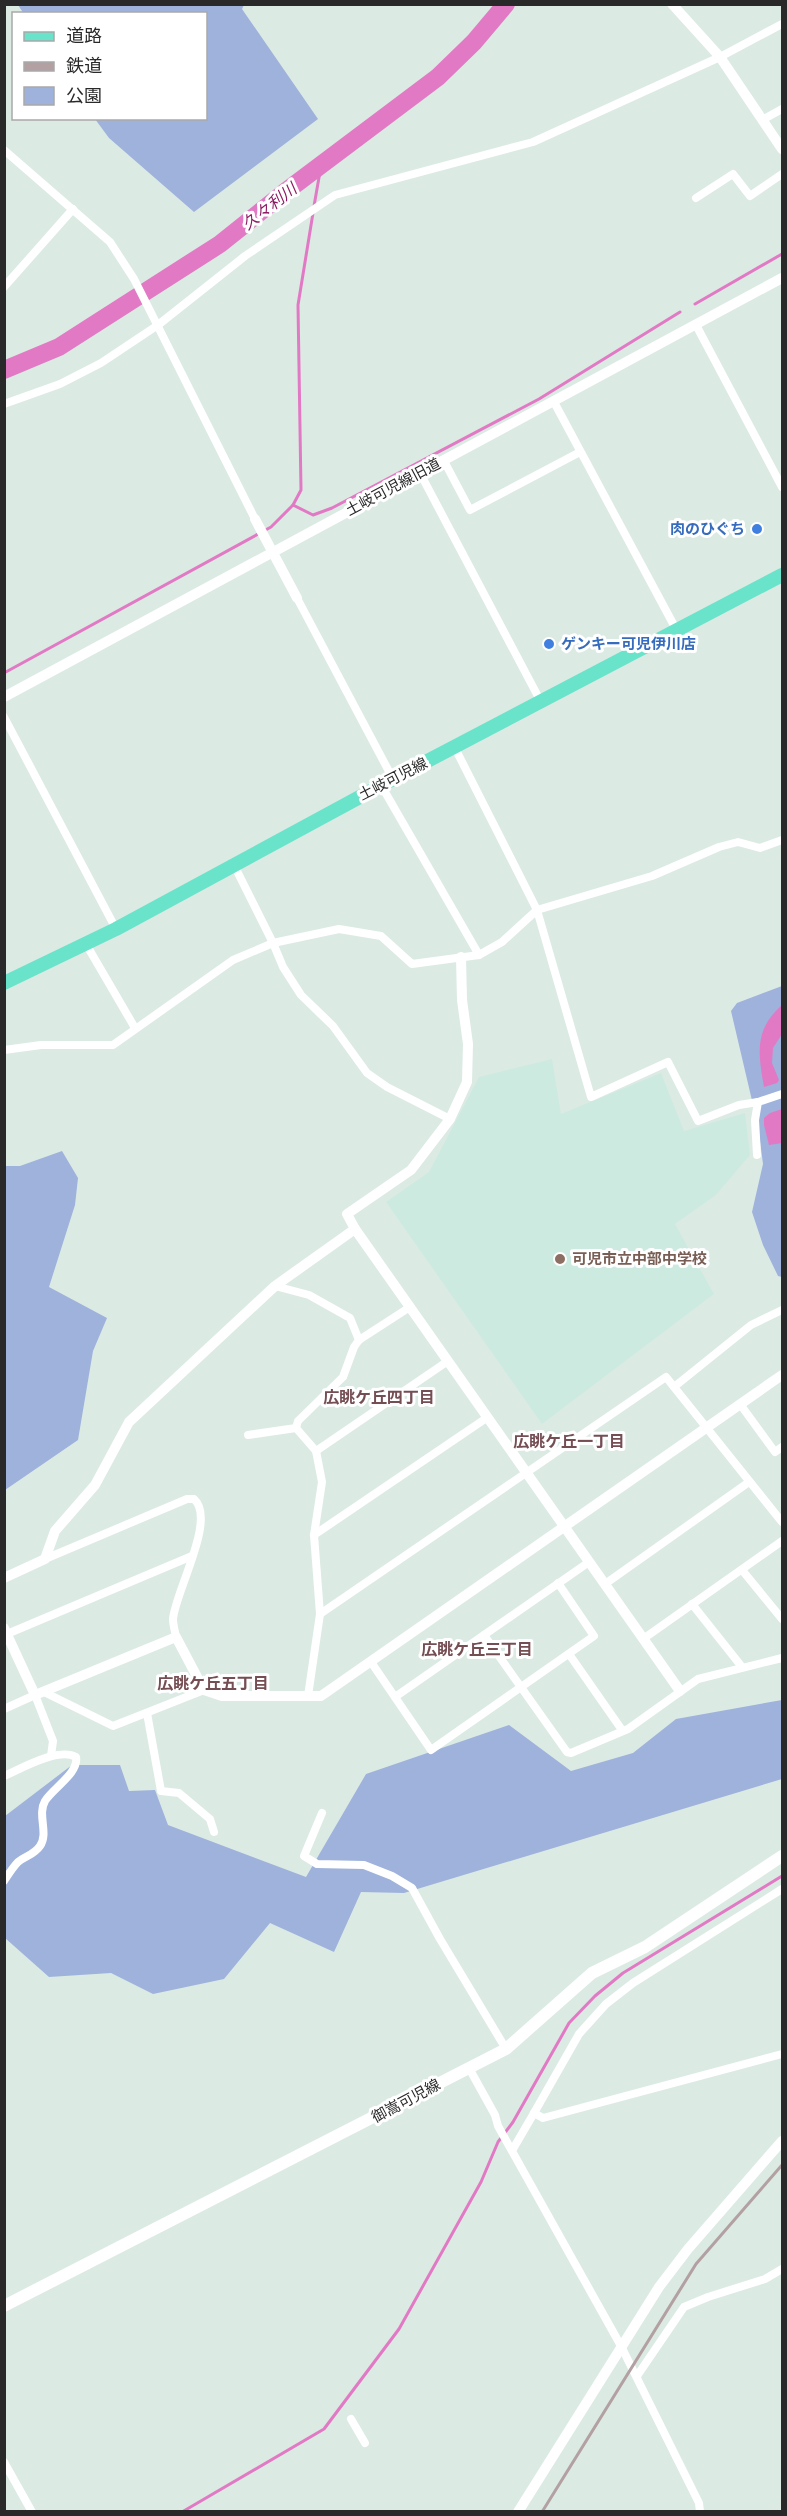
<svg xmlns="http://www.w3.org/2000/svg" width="787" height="2516" font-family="'Titillium Web','Noto Sans JP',sans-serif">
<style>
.education{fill:#cdeae1}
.green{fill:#9eb2dc}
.water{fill:#e279c4}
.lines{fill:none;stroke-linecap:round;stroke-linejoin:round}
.stream{stroke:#e279c4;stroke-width:3}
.river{stroke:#e279c4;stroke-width:18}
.minor{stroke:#fff;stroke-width:8}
.tertiary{stroke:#fff;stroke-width:10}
.secondary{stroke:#fff;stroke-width:12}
.primary{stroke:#69e3c9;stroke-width:14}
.rail{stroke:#b2a0a2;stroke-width:3}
.shop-dot{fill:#3f7fe0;stroke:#fff;stroke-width:2}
.education-dot{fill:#8d6e63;stroke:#fff;stroke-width:2}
.labels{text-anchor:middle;stroke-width:6;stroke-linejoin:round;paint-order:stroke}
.street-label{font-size:15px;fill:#292929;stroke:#fff}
.shop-label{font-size:15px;font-weight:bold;fill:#366cbe;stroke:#fff;text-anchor:end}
.education-label{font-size:15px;font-weight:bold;fill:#785e54;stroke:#fff;text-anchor:start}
.water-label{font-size:16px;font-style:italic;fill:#8c1a62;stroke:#fff}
.neighbourhood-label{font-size:16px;font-weight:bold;fill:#754e54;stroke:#fff}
</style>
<rect width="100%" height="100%" fill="#dceae4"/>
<!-- education -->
<path class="education" d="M552,1059L561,1114L661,1073L684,1131L745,1113L750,1155L716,1195L675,1224L714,1294L542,1424L386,1202L429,1172L479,1077Z"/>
<!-- green -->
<g class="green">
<path d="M18,5H244L242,9L318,119L194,212L109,138L95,119L206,118V14H24Z"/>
<path d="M782,986V1277L778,1276L763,1245L752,1212L763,1164L758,1126L731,1011L737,1003Z"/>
<path d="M62,1151L78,1178L75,1205L49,1287L107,1318L93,1351L78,1440L5,1490V1166H20Z"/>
<path d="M782,1700V1779L404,1893L361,1892L334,1952L270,1923L224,1979L153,1994L111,1973L49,1977L5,1938V1816L72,1765H120L129,1791L155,1790L168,1825L306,1877L366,1774L509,1725L571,1771L633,1753L676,1719Z"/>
</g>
<!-- water -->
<g class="water">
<path d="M782,1005V1034L773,1048L772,1063L779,1080L777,1083L764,1087C758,1053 754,1030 782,1005Z"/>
<path d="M782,1109V1143L769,1145L764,1125V1118L770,1113Z"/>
</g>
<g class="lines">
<!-- stream -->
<g class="stream">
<path d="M314,206L321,166"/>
<path d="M695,304L782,254"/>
<path d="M293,505L301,490L298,305L313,213"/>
<path d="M4,673L271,527L293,505L313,515L332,508L539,399L680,312"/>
<path d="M182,2512L324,2429L399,2329L481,2182L498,2142L513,2122L569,2023L595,1996L623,1973L782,1876"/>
</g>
<!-- river -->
<path class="river" d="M4,370L59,347L220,244L285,192L438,77L474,42L506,4"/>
<!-- minor -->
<g class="minor">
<path d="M764,119L782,109"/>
<path d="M4,150L110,242L134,279L255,519"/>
<path d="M696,198L733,174L750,196L782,174"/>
<path d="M4,287L73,209"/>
<path d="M696,325L782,487"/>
<path d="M554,402L677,631"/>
<path d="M4,404L60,384L101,363L158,325L245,256L335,195L533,142L720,57L782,24"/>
<path d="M444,461L470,510L580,452"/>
<path d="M420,473L541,702"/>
<path d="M297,598L393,779"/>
<path d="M4,717L116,929"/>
<path d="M455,748L537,910L591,1097L668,1062L698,1121L739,1105L758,1102L782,1094"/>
<path d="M381,785L479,955"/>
<path d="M234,865L273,943L283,967L301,995L333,1026L367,1073L387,1087L450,1119"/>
<path d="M86,944L135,1028"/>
<path d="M4,1050L41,1045H113L233,960L273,943L339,929L381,936L412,964L479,955L502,942L537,910L652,876L719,847L738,842L760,848L782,840"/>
<path d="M757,1155L755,1120L758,1102"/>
<path d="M275,1286L309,1295L350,1318L359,1340"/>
<path d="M674,1387L751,1325L782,1310"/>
<path d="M740,1404L775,1452L782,1447"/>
<path d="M248,1435L296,1428"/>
<path d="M316,1451L448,1361"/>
<path d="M314,1535L488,1417"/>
<path d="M45,1559L187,1499H194C217,1519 175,1592 173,1619C173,1625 175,1631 176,1637"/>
<path d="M742,1570L782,1619"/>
<path d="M605,1584L749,1482"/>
<path d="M692,1604L742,1667"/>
<path d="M320,1614L314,1535L322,1482L316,1451L296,1428L298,1421L343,1377L354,1347L359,1340L410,1307"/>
<path d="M7,1634L192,1556"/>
<path d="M484,1635L567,1752L571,1753L628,1729L698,1679L782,1658"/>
<path d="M643,1639L782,1541"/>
<path d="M569,1654L622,1730"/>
<path d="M371,1662L431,1750L594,1636L558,1583"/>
<path d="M46,1693L113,1726L204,1690"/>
<path d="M308,1696L320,1614L666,1377L782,1522"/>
<path d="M395,1697L589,1562"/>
<path d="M4,1709L35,1695L53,1741L51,1756"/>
<path d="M147,1713L161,1791L179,1793L210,1819L214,1832"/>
<path d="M4,1776C22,1768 59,1747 76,1757C79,1773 53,1788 45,1801C37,1815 49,1833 40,1846C34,1855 25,1856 18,1862C13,1867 8,1875 4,1881"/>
<path d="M322,1813L304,1856L317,1864L364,1865L392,1876L412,1888L440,1939L506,2049"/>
<path d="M469,2068L495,2115L498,2126L621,2346L699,2503L700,2512"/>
<path d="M534,2113L579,2034L606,2004L633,1983L782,1889"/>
<path d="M513,2149L534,2113L543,2118L782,2054"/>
<path d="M637,2376L684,2307L708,2297L765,2279L782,2269"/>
<path d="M351,2419L365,2443"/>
<path d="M4,2462L32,2512"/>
</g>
<!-- tertiary -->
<g class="tertiary">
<path d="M672,4L720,57L782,149"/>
<path d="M255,519L297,598"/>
<path d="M4,697L782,278"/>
<path d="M461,957L462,1000L468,1044L467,1082L450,1119L411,1170L347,1214L355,1229L680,1691"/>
<path d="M4,1578L45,1559L55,1531L95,1485L129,1422L275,1286L355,1229"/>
<path d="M4,1628L35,1695L176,1637L204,1690L222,1696H321L782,1375"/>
<path d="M518,2512L659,2287L688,2249L782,2141"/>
</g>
<!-- secondary -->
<path class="secondary" d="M4,2306L506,2049L592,1973L645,1947L782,1856"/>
<!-- primary -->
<path class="primary" d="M4,983L116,929L393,779L782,575"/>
<!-- rail -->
<path class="rail" d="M542,2512L696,2264L782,2165"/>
</g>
<!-- markers -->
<g class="shop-dot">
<circle cx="757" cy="529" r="6"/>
<circle cx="549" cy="644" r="6"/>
</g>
<circle class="education-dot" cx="560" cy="1259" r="6"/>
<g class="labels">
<!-- street labels -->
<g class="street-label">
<text transform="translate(393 487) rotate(-28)" y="5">土岐可児線旧道</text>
<text transform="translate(393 779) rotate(-27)" y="5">土岐可児線</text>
<text transform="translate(406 2101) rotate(-28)" y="5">御嵩可児線</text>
</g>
<!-- shop labels -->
<g class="shop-label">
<text x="745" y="534">肉のひぐち</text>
<text x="561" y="649" text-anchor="start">ゲンキー可児伊川店</text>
</g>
<!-- education labels -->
<g class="education-label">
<text x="572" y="1264">可児市立中部中学校</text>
</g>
<!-- water labels -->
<g class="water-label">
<text transform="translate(269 206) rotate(-38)" y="6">久々利川</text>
</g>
<!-- neighbourhood labels -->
<g class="neighbourhood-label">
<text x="379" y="1403">広眺ケ丘四丁目</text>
<text x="569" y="1447">広眺ケ丘一丁目</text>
<text x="477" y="1655">広眺ケ丘三丁目</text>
<text x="213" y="1689">広眺ケ丘五丁目</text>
</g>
</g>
<!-- border -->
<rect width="787" height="2516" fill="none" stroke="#292929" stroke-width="12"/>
<!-- legend -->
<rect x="12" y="12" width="195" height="108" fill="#ffffff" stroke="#a9a9a9" stroke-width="1.5"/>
<rect x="24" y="32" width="30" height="9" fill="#69e3c9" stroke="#a9a9a9" stroke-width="1.5"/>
<text x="66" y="42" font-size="18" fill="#292929">道路</text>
<rect x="24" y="62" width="30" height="9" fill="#b2a0a2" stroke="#a9a9a9" stroke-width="1.5"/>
<text x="66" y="72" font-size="18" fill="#292929">鉄道</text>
<rect x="24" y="87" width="30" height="18" fill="#9eb2dc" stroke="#a9a9a9" stroke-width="1.5"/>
<text x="66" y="102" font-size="18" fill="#292929">公園</text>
</svg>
